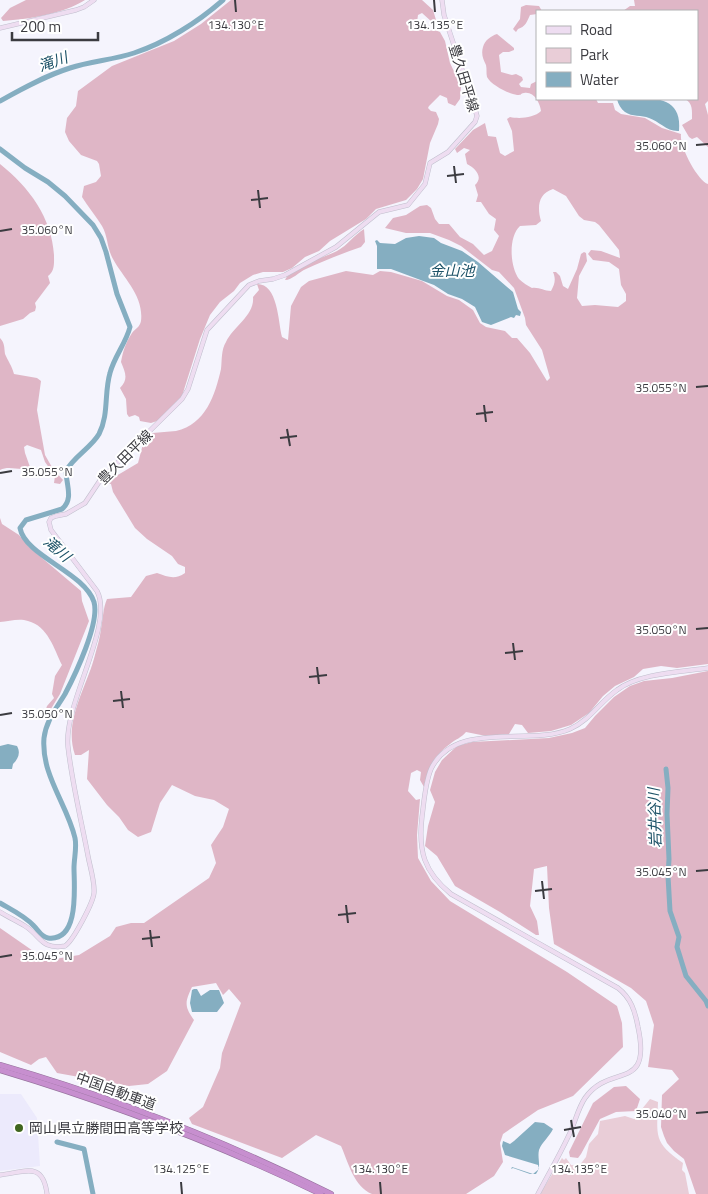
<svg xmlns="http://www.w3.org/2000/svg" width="708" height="1194" font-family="'Titillium Web','Noto Sans JP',sans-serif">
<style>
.built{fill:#eceafc}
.green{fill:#e9cdd7}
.forest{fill:#dfb6c6;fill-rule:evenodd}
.water{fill:#85aec1}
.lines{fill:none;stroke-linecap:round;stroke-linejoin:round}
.river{stroke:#85aec1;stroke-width:5}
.secondary-casing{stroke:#c0bfcd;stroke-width:5}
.highway-casing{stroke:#96729d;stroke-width:6}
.secondary{stroke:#eeddf1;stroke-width:4}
.highway{stroke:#c78fcf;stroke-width:5}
.ticks{fill:none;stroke:#3b3b40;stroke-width:2}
.poi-dot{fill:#406620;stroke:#fff;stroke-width:2}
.labels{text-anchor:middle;stroke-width:4;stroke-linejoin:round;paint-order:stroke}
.street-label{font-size:14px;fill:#3b3b40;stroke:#fff}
.poi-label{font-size:14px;fill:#3b3b40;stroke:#fff;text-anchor:start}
.water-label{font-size:15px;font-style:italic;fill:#1c5267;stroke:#fff}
.ticks-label{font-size:12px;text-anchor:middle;fill:#3b3b40;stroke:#fff;stroke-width:4;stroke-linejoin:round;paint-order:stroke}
</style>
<rect width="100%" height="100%" fill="#f5f4fd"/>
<!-- built -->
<path class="built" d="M0,1094H21L37,1118L40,1166L0,1171Z"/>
<!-- green -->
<path class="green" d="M650,1099L658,1102C657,1136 653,1142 683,1163L682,1170L685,1173L689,1194H540L562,1158L564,1160L566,1158L571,1165L579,1166L586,1157L589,1144L598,1134L600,1121L625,1116L634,1119Z"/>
<!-- forest -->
<g class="forest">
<path d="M26,0H85C70,10 41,17 23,19C16,20 10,20 3,21L1,18L10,8Z"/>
<path d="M231,0H422L433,10L436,20L432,22L422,13L418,15L417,22L427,31L435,30L440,32L445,41L450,63L461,86L460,99L455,106L448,103L447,98L440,95L429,106L428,108L431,111L436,112L439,119L438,124L430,143L423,179L417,189L406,200L376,209L366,219L330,241L319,251L305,257L292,268L283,272H263L253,275L240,283L234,291L220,302L210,315L200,339L182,396L172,407L157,421L151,423L140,421L139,417L135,415L129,417L127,414L126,399L120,388C129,379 125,372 121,362C123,351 126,342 132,333C135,329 140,327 141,321C144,296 124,279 113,259C107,249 108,236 102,226C96,216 88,207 82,197L84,186L96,182L101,176L99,164L97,161L81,155L69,141L65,132L67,118L76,106L78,91L112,66L174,41L201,24Z"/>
<path d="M634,0H708V101L705,104L708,115V147L697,137L692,139L689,137L682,125L692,119C692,111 693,103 685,99H697V11H623L630,6H635Z"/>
<path d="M526,5L539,6L542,11H537V14L530,15C527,22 525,27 518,29L516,32L513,29L520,19L521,7Z"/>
<path d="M497,34L514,48V50L509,52H503L499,55L501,72L512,75L516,74L522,77L523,80L519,84L521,87L530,88L531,84L537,81V99H596L598,103H613L615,110L621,114L645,118L662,128L681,134C679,146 698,181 708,184V664L677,668L661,666L643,669L634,677L615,686L603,696L589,713L571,725L551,731L528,733L522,725L515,724L509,734L486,736L466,732C461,738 456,739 450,744C433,757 429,766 424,787L420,780L421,772L417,770L411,773L408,791L416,800L420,799L417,835L418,858L431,881L450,901L567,972L617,1006L622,1023L623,1047L573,1096L538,1110L503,1134L500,1143L503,1162L494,1176L466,1194H372C354,1187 348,1162 341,1146L316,1135L282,1158L192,1124L189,1118L203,1107L220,1068L222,1053L241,1003L229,989L223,995L216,983L192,987C185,1002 184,1006 194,1020L167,1071L148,1084L129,1086L57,1073L46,1057L39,1059L31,1065L0,1052V928L36,953L55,959L79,955L110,936L116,927L131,923H144L209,878L216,863L211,845L223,827L229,809L214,800L195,796L172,785L160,803L151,832L138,837L128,830L119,817L107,805L87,779L89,750L81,755H75C63,721 87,687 95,655C97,647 100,638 101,629C103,619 103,608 107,599L131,597L146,576L157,573C168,577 175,580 185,573V567L178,564L172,556L147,539L135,528L113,492L111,484L105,483L106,482L138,463L143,444L153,433C160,432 168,432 176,431C206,424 215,395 221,369C222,360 221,350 226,342C233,327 255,315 253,297L259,290L257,284C278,284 278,321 282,337L288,340L291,306L301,287L309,281L346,271L373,275L380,271L391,272L422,281L447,296L459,300L473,310L480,323L486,327L505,331L512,338H517L530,353L547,381L550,378L542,350L526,325L525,318L514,288L499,272L492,270L461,246L449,240L430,233H406L385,228L393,218L406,215L420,206L427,205L431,208L435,219L439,224H449L460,237L473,244L484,255L492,251L499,236L494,230L496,219L489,214L481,202H476L478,195L475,185C484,177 475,168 467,164L465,154L470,150L464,148L457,153L455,149L473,130L485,123L488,136L496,137L500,153L505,156L514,151L512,131L507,119L510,117C519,119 534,118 541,111C540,103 534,91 524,93C519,94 523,95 517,95C509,94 491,85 487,77C486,73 487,69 486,65C483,59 481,54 483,47C485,40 491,36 497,34ZM553,189L566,196L579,216L584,220L595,222L599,225L619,250L620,258L601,251L591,250L588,254L593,260L609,262L619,269L621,285L626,294V301L618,307L595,305L582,306L577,298L579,276L587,261L586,253L584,252L581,254L577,269L568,289L563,286L560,276L556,272H553C556,279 555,284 551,291C544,291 539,287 532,288C528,286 523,283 519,279C510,267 508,237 520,226L536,225L541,221C537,207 538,194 553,189Z"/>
<path d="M0,164C29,187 52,218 54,255C54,263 55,271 48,276L50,283L35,303L36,307L35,311L30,313L23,319L0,326Z"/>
<path d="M364,229L365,242L361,247C343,253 324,261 306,269C299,272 292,280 285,280C292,266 323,258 337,251C348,245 354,235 364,229Z"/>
<path d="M0,338C5,343 4,348 5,354C8,361 12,366 14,374L37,378L41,381L37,410L45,455L53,469L63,480L60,484L54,483L55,476L45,462L41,450L27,445L24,447L25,453L30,467C21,472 10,465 0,470Z"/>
<path d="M0,518L2,524L19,535L29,547L81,591L82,601L89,621L60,694L46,717L43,718L47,706L54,698L52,694L55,676L62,665C54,649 48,626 28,621C20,618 9,621 0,622Z"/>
<path d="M708,671V1194H696L684,1159L674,1151L667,1143L664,1136L661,1127L662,1095L679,1079L672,1070L648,1067L654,1025L646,1001L631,988L554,944L549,908L547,866L534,869L530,906L537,921L539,935H536L500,912L455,886L437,856L425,846L428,826L435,802L430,790L435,772L442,760L457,746L472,742L549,738L572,733L585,728L595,716L614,697L630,686L644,681L672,678Z"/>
<path d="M626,1086L640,1099L636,1111L616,1112L600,1119L581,1154L578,1158L570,1157L569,1152L593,1103L614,1087Z"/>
</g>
<!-- water -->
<g class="water">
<path d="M617,99C644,99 683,91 679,131C667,132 659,121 649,118C642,115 632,117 625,112C621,109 618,104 617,99Z"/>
<path d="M419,236L434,238L441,243L462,251L478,262L513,292L518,309L521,312L520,316L516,315L514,318L511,317L491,325L482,322L475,307L462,299L448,294L434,285L391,269H377V246L375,241L377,240L380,243L395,244L406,238Z"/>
<path d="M8,744L17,746C21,753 18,759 13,764L12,769H0V746Z"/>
<path d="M194,989H197L201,996L210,990H219L224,1003L217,1012H192L190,1003L192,990Z"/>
<path d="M535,1122L544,1123L553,1129C550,1136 542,1142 539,1150C537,1159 542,1166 536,1174H530L513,1168L511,1169L512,1167L533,1174L539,1169L538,1165L505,1155L502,1146L503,1141L510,1144L514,1141Z"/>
</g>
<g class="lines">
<!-- river -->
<g class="river">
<path d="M0,101C23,88 45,76 70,68C91,61 113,60 134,53C165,43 198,22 223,0"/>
<path d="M0,149L25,168L48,182L65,196L93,225L101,238L106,252L117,294L130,327C126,343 114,357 110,373C104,393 109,415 99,434C91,448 74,456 66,471C66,484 74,499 62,509L26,520L20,528C25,556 84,572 94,602C100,623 75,675 65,694C56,709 46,721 44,738C41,775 67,804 75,838C77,848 74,858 74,868C74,886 80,942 48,938C41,937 39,931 34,926C25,916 12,910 0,903"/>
<path d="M666,769L668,788L667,814L669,859L668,876L670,911L679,937L677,947L686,976L706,1001L708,1006"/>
<path d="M57,1142L84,1149L93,1194"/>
</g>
<!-- secondary casing -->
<g class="secondary-casing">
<g id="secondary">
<path d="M0,28L76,10L84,7L94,0"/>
<path d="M0,912C8,917 17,921 25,926C41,936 41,950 65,946C73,941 93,903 94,893C95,882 90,867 88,856C81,819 72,783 68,747C63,704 115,625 97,591L51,530L49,522L51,518L56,516L66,514L85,503L101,479L182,399L188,389L207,330L249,285L259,281L273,279L285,275L336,247L379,212L408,205L425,184L430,163L448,152L475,122L477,116L475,109L444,15L442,0"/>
<path d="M0,1175C25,1172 43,1161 47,1194"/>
<path d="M538,1194C548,1175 559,1156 568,1137C575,1124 577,1110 585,1098C610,1062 652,1093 638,1027C635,1011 631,998 618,988L451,894C424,872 418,851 422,817C424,802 425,783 431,769C455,719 529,747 570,729C590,720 600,702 617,690C639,673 681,672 708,668"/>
</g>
</g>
<!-- highway casing -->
<g class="highway-casing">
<g id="highway">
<path d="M0,1065C114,1098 225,1141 331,1194"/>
<path d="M0,1070C110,1103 218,1144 321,1194"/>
</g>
</g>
<!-- secondary -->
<use href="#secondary" class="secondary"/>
<!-- highway -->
<use href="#highway" class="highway"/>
</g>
<!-- ticks -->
<path class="ticks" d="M235,0L236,12M434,0L435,12M696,145L708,144M454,166L456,183M447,176L464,174M258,190L260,208M251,200L268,198M0,231L12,229M696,387L708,386M484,405L486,422M476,414L493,412M287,429L290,446M280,438L297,436M0,473L12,471M696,629L708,628M513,643L515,660M505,653L523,651M317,667L319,684M309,677L327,675M121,691L123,708M113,701L130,699M0,715L12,713M696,871L708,870M542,881L544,899M535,891L552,889M346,905L348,923M338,915L356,913M150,930L152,947M142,939L160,937M0,957L12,955M696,1113L708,1112M571,1120L574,1137M564,1130L581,1127M181,1182L182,1194M380,1182L381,1194M579,1182L580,1194"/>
<!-- markers -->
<circle class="poi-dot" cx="19" cy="1128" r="5"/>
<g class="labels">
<!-- street labels -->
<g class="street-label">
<text transform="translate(464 78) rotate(73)" y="5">豊久田平線</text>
<text transform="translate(125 457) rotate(-45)" y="5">豊久田平線</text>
<text transform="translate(116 1091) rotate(20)" y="5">中国自動車道</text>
</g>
<!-- poi labels -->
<g class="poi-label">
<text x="29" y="1133">岡山県立勝間田高等学校</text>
</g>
<!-- water labels -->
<g class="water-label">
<text transform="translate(53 62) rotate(-20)" y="5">滝川</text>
<text x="452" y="276">金山池</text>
<text transform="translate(57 549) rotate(41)" y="5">滝川</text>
<text transform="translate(655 818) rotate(-92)" y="5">岩井谷川</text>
</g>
</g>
<g class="ticks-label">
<text x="236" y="29">134.130°E</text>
<text x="435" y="29">134.135°E</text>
<text x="661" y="150">35.060°N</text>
<text x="47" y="234">35.060°N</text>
<text x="661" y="392">35.055°N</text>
<text x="47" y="476">35.055°N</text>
<text x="661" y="634">35.050°N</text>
<text x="47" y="718">35.050°N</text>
<text x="661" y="876">35.045°N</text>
<text x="47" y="960">35.045°N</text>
<text x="661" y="1118">35.040°N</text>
<text x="181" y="1173">134.125°E</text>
<text x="380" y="1173">134.130°E</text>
<text x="579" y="1173">134.135°E</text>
</g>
<!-- legend -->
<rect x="536" y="10" width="162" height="90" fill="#ffffff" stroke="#b1b1b3"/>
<rect x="546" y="26" width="25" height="8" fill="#eeddf1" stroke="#b1b1b3"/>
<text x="580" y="35" font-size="15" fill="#3b3b40">Road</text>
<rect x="546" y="48" width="25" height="15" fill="#e9cdd7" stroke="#b1b1b3"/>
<text x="580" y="60" font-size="15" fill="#3b3b40">Park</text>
<rect x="546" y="72" width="25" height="15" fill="#85aec1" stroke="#b1b1b3"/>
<text x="580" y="85" font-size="15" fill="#3b3b40">Water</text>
<!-- scale -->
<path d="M12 32v8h86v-8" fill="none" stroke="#3b3b40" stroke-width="2.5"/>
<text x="20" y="32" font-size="15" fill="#3b3b40" stroke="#ffffff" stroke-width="4" paint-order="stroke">200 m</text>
</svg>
